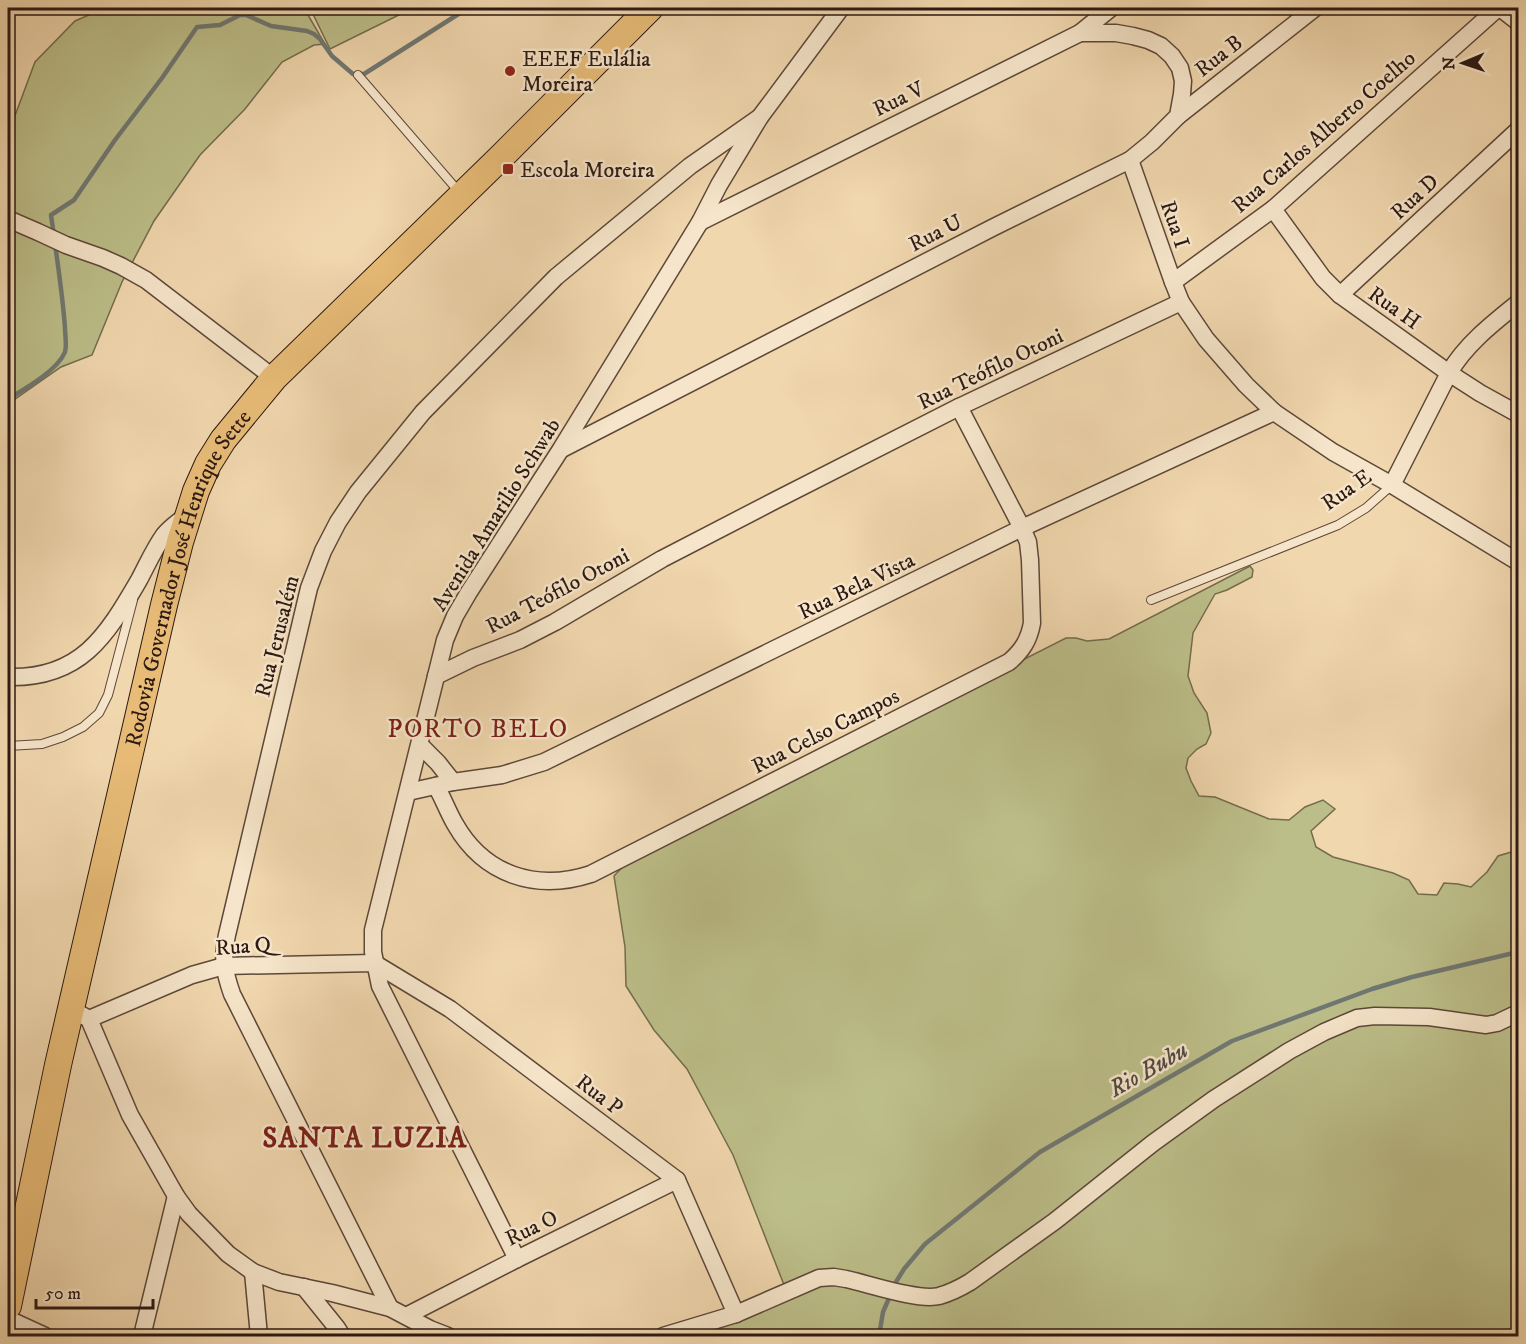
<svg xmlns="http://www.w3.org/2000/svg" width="1526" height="1344" font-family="'IM FELL DW Pica',serif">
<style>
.green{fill:#bcbe89;stroke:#746c4e;stroke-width:1.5}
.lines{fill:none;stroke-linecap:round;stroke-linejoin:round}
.stream{stroke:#707873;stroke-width:4.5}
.lane-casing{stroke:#5d4839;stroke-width:10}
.street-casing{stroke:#5d4839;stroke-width:19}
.primary-casing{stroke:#2c1912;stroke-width:28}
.lane{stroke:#f6e5ca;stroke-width:8}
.street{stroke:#f6e5ca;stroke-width:16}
.primary{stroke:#e8bc77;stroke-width:26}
.poi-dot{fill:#8f2418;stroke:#f6e5ca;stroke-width:2}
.labels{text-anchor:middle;stroke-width:5;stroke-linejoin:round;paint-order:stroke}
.street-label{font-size:22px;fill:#2c1912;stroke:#f6e5ca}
.poi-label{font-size:22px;fill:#2c1912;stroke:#f6e5ca;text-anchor:start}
.water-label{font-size:24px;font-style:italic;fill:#4e4942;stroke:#f6e5ca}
.quarter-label{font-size:26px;letter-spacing:1.5px;fill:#7a1f14;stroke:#f6e5ca}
.district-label{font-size:28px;font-weight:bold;letter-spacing:1.5px;fill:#7a1f14;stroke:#f6e5ca}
</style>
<rect width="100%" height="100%" fill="#f1d7ae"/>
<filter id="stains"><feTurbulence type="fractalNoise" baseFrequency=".00333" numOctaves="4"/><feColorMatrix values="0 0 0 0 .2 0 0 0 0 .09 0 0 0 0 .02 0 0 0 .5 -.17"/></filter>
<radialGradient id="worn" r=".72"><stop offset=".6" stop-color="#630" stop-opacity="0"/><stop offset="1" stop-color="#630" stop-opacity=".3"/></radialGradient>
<!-- green -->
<g class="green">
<path d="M105,8H304L325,44L314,45L282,62L245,109L200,155L154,221L122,282L92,355L61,367L8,404V133L10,129L35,62L75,21Z"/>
<path d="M310,8H413L330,49Z"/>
<path d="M1250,566L1253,570L1252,577L1227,590L1215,594L1193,633L1188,676L1194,693L1207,713L1211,733L1206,744L1197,749L1188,758L1186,768L1191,781L1199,796L1215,797L1269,819L1289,820L1305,807L1323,800L1335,809L1311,831L1316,847L1333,857L1393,873L1409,880L1418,894L1437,895L1444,883L1458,884L1471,887L1487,872L1498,856L1518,850V1336H705L786,1290L733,1155L687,1069L654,1030L626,986L625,947L614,876L630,859L1066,638H1076L1087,641L1109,639Z"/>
</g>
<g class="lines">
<!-- stream -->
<g class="stream">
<path d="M54,236L51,215L74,200L115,140L162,78L197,27L220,25L240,15H246L271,26L307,31L314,34L320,39L332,56L353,74H364L468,8"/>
<path d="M8,399C25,389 57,371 65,352C67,345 65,336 65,328C63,300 59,272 55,244"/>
<path d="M879,1336L883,1312L896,1282L904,1269L925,1244L1040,1152L1232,1041L1372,989L1412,977L1518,952"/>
</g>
<!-- lane casing -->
<g class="lane-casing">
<g id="lane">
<path d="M358,75L460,193"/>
<path d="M1151,600L1338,525L1366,508L1392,485"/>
<path d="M8,746L42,744L63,737L83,727L99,713L108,695L133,600"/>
</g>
</g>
<!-- street casing -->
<g class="street-casing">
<g id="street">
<path d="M1500,8L1518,22"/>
<path d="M1178,116L1315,8"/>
<path d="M1130,160L1173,282L1181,302L1206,339L1246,385L1274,412L1333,452L1392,485L1518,562"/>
<path d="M1273,209L1323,278L1340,295L1449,373L1480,393L1518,414"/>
<path d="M8,219L38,232L66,245L103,258L121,266L146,280L274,378"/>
<path d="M700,222L1080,33L1111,8"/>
<path d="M1173,282L1273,209L1498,8"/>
<path d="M1340,295L1518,130"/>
<path d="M562,449L994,227L1130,160L1152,142L1178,116L1182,94L1183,81L1180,68L1172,56L1161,46L1148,40L1133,36L1116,33H1080"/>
<path d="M1392,485L1449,373C1465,345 1493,323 1518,303"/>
<path d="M436,676L473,658L520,640L555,622L662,559L774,501L959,407L1181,302"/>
<path d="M8,677C80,679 106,637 139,580C147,565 154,549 164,535C170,527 180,521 188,514"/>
<path d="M420,745L438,763L453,782"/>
<path d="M436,786C443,798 448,812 455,824C484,875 536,892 591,874L1009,662C1022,651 1029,640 1032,623L1030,560L1028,542L1022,528L959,407"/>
<path d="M408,792L453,782L502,775L544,762L1022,528L1274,412"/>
<path d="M80,1014L89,1019L130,1115L176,1196L189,1214L228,1254L253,1272L279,1282L332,1293L390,1308L430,1329L448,1336"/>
<path d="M89,1019L192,975L224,966L374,963L450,1009L677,1180L736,1314"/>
<path d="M517,1259L380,986L373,952V930L445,640L455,616L469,592L561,449L700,222L719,185L760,117L841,8"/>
<path d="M253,1272L259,1336"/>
<path d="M304,1287L337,1328L342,1336"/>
<path d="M390,1308L232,994C224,971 222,959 227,935L309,588L323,551L338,522L358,492L423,412L556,277L690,166L760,117"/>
<path d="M406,1316L517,1259L677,1180"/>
<path d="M8,1319L45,1336"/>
<path d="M142,1336L176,1196"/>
<path d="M663,1336L736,1314L819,1278L834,1277L846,1279C869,1284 918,1301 939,1296C950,1293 960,1288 970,1282L1055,1221L1153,1143L1214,1099L1289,1051L1324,1032L1357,1018L1375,1016L1429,1017L1486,1025L1497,1023L1518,1013"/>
</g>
</g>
<!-- primary casing -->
<g class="primary-casing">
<g id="primary">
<path id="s1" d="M8,1306L58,1065L164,605L180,542L196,491L208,464L223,440L274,378L500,158L650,8"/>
</g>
</g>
<!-- lane -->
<use href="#lane" class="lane"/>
<!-- street -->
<use href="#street" class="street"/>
<!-- primary -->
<use href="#primary" class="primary"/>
</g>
<!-- markers -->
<g class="poi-dot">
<circle cx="510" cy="71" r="6"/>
<rect x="502" y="163" width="12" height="12" rx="3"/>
</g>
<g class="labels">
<!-- street labels -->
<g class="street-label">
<text transform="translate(1218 55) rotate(-38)" y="8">Rua B</text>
<text transform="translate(898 98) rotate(-26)" y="8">Rua V</text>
<text transform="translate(1323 131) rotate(-41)" y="8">Rua Carlos Alberto Coelho</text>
<text transform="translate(1414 196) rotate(-43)" y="8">Rua D</text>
<text transform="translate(1176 224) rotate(71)" y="8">Rua I</text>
<text transform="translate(935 232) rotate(-27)" y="8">Rua U</text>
<text transform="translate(1395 307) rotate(35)" y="8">Rua H</text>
<text transform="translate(990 368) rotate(-26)" y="8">Rua Teófilo Otoni</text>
<text transform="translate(1346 489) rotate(-35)" y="8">Rua E</text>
<text transform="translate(495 514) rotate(-58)" y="8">Avenida Amarilio Schwab</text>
<text dy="8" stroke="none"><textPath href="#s1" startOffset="752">Rodovia Governador José Henrique Sette</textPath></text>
<text transform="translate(856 585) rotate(-26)" y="8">Rua Bela Vista</text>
<text transform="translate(557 590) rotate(-28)" y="8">Rua Teófilo Otoni</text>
<text transform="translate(276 636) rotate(-76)" y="8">Rua Jerusalém</text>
<text transform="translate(825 730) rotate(-27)" y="8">Rua Celso Campos</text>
<text transform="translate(243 945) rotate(-4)" y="8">Rua Q</text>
<text transform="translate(600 1094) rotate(37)" y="8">Rua P</text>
<text transform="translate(531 1227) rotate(-26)" y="8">Rua O</text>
</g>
<!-- poi labels -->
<g class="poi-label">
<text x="522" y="66">EEEF Eulália<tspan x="522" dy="25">Moreira</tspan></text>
<text x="520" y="177">Escola Moreira</text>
</g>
<!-- water labels -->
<g class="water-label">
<text transform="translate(1148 1069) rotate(-30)" y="8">Rio Bubu</text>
</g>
<!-- quarter labels -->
<g class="quarter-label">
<text x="478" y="737">PORTO BELO</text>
</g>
<!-- district labels -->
<g class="district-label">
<text x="365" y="1147">SANTA LUZIA</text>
</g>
</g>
<!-- margin -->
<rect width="1526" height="1344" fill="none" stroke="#f1d7ae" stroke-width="30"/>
<rect x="9" y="9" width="1508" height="1326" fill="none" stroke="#2c1912" stroke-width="3"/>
<rect x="15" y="15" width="1496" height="1314" fill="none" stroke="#2c1912" stroke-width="1.5"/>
<!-- north arrow -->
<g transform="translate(1463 63) rotate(268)" stroke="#f6e5ca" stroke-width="4.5" paint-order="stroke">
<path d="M0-4.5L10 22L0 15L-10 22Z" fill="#2c1912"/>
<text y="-9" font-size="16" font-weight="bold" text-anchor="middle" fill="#2c1912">N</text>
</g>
<!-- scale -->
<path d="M36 1299v9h117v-9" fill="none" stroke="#2c1912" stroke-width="3"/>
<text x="45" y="1299" font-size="18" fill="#2c1912" stroke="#f6e5ca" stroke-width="4.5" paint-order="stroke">50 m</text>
<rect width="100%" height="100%" filter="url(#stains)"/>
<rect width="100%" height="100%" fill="url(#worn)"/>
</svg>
